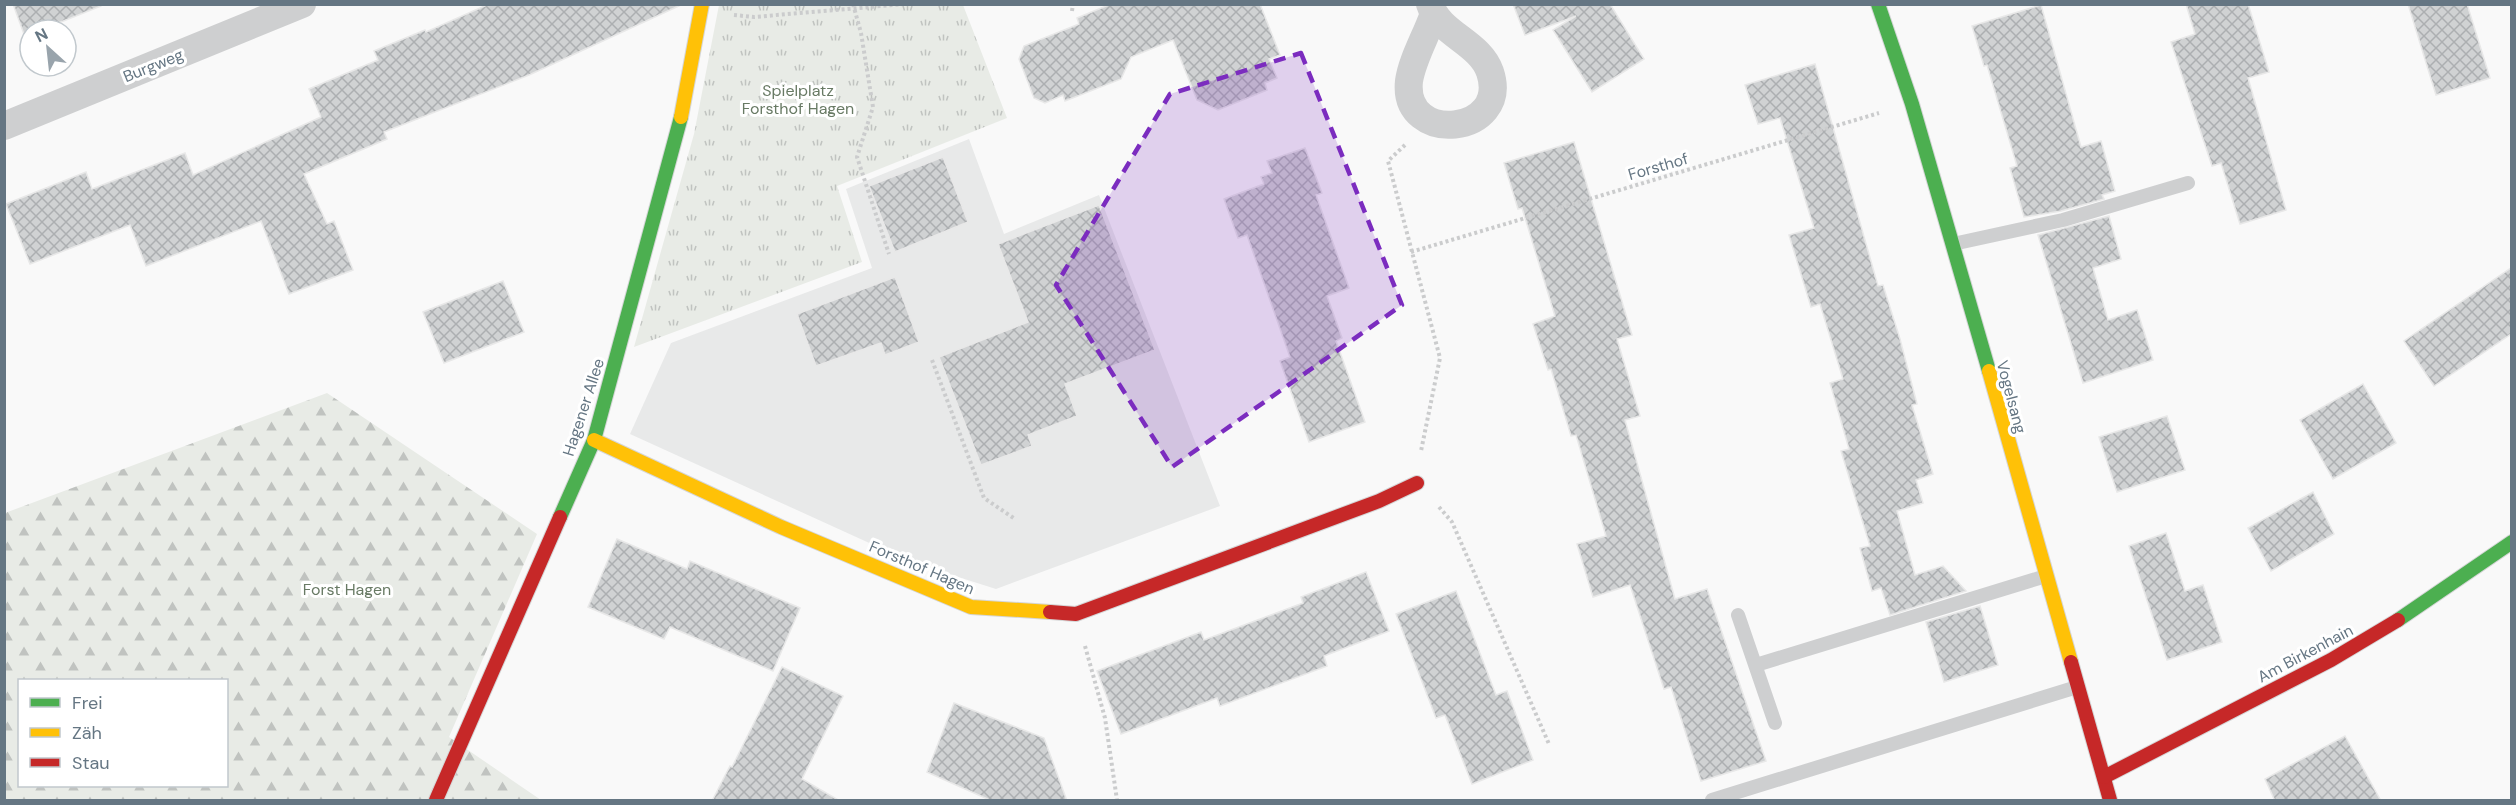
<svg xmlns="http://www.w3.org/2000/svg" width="2516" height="805" font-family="'DM Sans',sans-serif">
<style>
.built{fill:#e8e9e9}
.forest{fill:url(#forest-firs);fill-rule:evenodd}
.park{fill:url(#park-tufts)}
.building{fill:url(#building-cross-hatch);stroke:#e8e8e8;stroke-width:1.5}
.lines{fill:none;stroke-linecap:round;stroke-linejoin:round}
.fast-casing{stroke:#d5d6d7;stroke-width:16}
.slow-casing{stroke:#d5d6d7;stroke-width:16}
.jam-casing{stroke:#d5d6d7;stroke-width:16}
.path{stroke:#cbcccd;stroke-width:4;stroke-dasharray:3 3;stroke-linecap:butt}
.lane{stroke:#cecfd0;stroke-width:14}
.street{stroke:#cecfd0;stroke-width:28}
.fast{stroke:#4caf50;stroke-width:14}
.slow{stroke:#ffc107;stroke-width:14}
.jam{stroke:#c62828;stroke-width:14}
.marked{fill:#7b2cbf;fill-opacity:0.2;stroke:#7b2cbf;stroke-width:4.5;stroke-dasharray:12 8;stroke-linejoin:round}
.labels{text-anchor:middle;stroke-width:6;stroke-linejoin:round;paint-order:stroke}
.street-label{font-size:16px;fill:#657683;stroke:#fff}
.park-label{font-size:16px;fill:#687a64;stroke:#fff}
</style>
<defs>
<pattern id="forest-firs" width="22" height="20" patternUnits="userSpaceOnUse" patternTransform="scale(1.5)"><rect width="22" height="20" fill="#e8ebe6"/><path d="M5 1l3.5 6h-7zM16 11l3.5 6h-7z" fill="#c0c3c0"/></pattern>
<pattern id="park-tufts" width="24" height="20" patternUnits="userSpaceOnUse" patternTransform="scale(1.5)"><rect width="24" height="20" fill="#e8ebe6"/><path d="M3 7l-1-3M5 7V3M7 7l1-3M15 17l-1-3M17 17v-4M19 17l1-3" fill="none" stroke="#c0c3c0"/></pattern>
<pattern id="building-cross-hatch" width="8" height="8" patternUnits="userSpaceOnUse" patternTransform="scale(1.5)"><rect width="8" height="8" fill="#d0d2d3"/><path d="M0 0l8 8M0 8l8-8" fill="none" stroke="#acafb1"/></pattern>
</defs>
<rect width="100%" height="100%" fill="#f9f9f9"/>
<!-- built -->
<path class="built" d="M969,139L1004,234L1099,195L1220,506L996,589L911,562L630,434L671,343L872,268L846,189Z"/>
<!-- forest -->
<path class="forest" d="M327,393L537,534L449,737L541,800H5V513ZM20,680H226V786H20Z"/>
<!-- park -->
<path class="park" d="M719,5H963L1007,118L837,186L862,262L634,347L694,134Z"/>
<!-- building -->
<g class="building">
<path d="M13,4H101V6L41,30H30V34L25,37Z"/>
<path d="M489,4H683L529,75L384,132L387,139L304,174L327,224L334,221L353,270L289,294L261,221L146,266L130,225L30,264L6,204L86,172L92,189L185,153L193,175L321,117L309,89L378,60L374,51L425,30L426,32Z"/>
<path d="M1111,4H1260L1280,55L1269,59L1277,78L1265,83L1267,90L1218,110L1197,100L1173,40L1131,57L1121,79L1065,101L1063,95L1045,103L1034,98L1019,59L1024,46L1079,24L1077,18Z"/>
<path d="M1513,4H1610L1644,59L1592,92L1553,30L1576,16L1525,35Z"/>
<path d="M2186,4H2248L2269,72L2248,78L2286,210L2240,224L2221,163L2212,166L2171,42L2195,34Z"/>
<path d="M2408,4H2467L2490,78L2436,95Z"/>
<path d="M2041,5L2081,147L2101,141L2115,191L2102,195L2104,199L2061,211L2024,217L2010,168L2017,166L1987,65L1984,66L1972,26Z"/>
<path d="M1815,64L1878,286L1883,285L1900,339L1917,404L1912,405L1933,474L1916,480L1923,503L1897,511L1915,575L1943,566L1966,591L1890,615L1881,588L1872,591L1860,548L1870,546L1841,451L1849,449L1830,383L1843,379L1820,304L1811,307L1789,235L1814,228L1780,118L1758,124L1745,85Z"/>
<path d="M1574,142L1632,335L1617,339L1640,416L1625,420L1675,599L1707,589L1766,761L1701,781L1671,687L1664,689L1630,585L1593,597L1577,544L1606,536L1576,435L1571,436L1551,369L1548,370L1533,324L1555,316L1522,208L1518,209L1504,163Z"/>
<path d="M1305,148L1322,193L1316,195L1349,288L1327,296L1342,338L1336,341L1365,422L1309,442L1280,361L1290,357L1247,235L1238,238L1224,199L1264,184L1261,177L1272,173L1267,161Z"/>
<path d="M943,157L968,222L895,252L869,186Z"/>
<path d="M1099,205L1155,350L1065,384L1077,416L1028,435L1032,446L981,465L939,357L1028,322L998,244Z"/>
<path d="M2109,216L2121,259L2093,268L2108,320L2137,310L2153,360L2083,383L2038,235Z"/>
<path d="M2511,268V334L2434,386L2404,341Z"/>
<path d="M895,277L919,342L885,355L881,343L816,366L797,314Z"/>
<path d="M503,281L524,332L444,363L423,312Z"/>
<path d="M2363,384L2396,443L2333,479L2300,420Z"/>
<path d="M2167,416L2185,470L2117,492L2099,437Z"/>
<path d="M2313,492L2334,534L2271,571L2248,528Z"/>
<path d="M2166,533L2185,591L2203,585L2222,642L2167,660L2129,546Z"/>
<path d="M617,539L687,569L690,561L800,608L773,671L670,627L664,639L588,607Z"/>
<path d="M1366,572L1389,631L1324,656L1327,666L1220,706L1217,698L1121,734L1097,671L1201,632L1204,640L1303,603L1301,597Z"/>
<path d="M1456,591L1496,695L1507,691L1533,760L1472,784L1445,715L1436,718L1396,614Z"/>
<path d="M1980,606L1998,665L1944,682L1926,622Z"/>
<path d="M782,667L843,696L802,779L840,801H712L730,766L732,767Z"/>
<path d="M954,703L1044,738L1067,801H992L927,772Z"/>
<path d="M2345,736L2381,801H2275L2265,779Z"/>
</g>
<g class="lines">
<!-- fast casing -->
<g class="fast-casing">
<g id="fast">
<path d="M1878,4L1912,104L1989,371"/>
<path d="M560,517L594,440L681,117"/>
<path d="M2398,620L2512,542"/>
</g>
</g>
<!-- slow casing -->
<g class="slow-casing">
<g id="slow">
<path d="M681,117L702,4"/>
<path d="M1989,371L2071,662"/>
<path d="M594,440L781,527L971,607L1050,612"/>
</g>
</g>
<!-- jam casing -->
<g class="jam-casing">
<g id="jam">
<path d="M1050,612L1076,614L1379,501L1417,483"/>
<path d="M2071,662L2110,800"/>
<path d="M2104,777L2331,660L2398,620"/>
<path d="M436,800L560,517"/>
</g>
</g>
<!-- path -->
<g class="path">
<path d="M853,4L861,33L873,107L857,157L889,254"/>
<path d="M1072,11L1073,4"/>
<path d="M734,15L754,17L905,4"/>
<path d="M1405,145L1388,161L1440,358L1421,451"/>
<path d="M1411,252L1879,113"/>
<path d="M932,360L984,498L1015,519"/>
<path d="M1439,507L1452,522L1549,744"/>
<path d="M1085,646L1105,718L1117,800"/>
</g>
<!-- lane -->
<g class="lane">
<path d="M1953,244L2063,220L2188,183"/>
<path d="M1738,615L1775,723"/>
<path d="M1756,665L2046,576"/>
<path d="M1712,800L2077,687"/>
</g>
<!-- street -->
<g class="street">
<path d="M1430,4C1439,34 1480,42 1490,72C1511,135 1402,146 1409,81C1412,60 1426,36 1433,16"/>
<path d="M4,126L302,4"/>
</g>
<!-- fast -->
<use href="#fast" class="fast"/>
<!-- slow -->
<use href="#slow" class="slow"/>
<!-- jam -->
<use href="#jam" class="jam"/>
</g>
<!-- marked area -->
<path class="marked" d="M1301,53L1402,305L1172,467L1056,285L1170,94Z"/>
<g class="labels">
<!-- street labels -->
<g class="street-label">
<text transform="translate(153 65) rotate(-22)" y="6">Burgweg</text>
<text transform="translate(1658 166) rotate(-16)" y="6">Forsthof</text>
<text transform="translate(2012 397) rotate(75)" y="6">Vogelsang</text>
<text transform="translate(583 407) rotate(-72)" y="6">Hagener Allee</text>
<text transform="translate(922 567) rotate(23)" y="6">Forsthof Hagen</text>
<text transform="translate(2305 653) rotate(-28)" y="6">Am Birkenhain</text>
</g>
<!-- park labels -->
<g class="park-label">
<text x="798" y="96">Spielplatz<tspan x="798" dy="18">Forsthof Hagen</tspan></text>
<text x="347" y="595">Forst Hagen</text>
</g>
</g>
<!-- border -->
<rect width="2516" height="805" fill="none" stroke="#657683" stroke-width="12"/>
<!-- legend -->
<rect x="18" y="679" width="210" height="108" fill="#ffffff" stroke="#c1c8cd" stroke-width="1.5"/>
<rect x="30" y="698" width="30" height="9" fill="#4caf50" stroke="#c1c8cd" stroke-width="1.5"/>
<text x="72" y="709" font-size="18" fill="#657683">Frei</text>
<rect x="30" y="728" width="30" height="9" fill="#ffc107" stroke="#c1c8cd" stroke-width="1.5"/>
<text x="72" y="739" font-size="18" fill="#657683">Zäh</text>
<rect x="30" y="758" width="30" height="9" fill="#c62828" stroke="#c1c8cd" stroke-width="1.5"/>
<text x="72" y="769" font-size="18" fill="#657683">Stau</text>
<!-- north arrow -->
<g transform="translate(48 48) rotate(333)"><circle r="28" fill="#ffffff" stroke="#c1c8cd" stroke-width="1.5"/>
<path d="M0-4.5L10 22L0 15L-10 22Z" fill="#99a4ac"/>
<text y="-9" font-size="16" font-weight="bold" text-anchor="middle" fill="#657683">N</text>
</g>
</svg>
